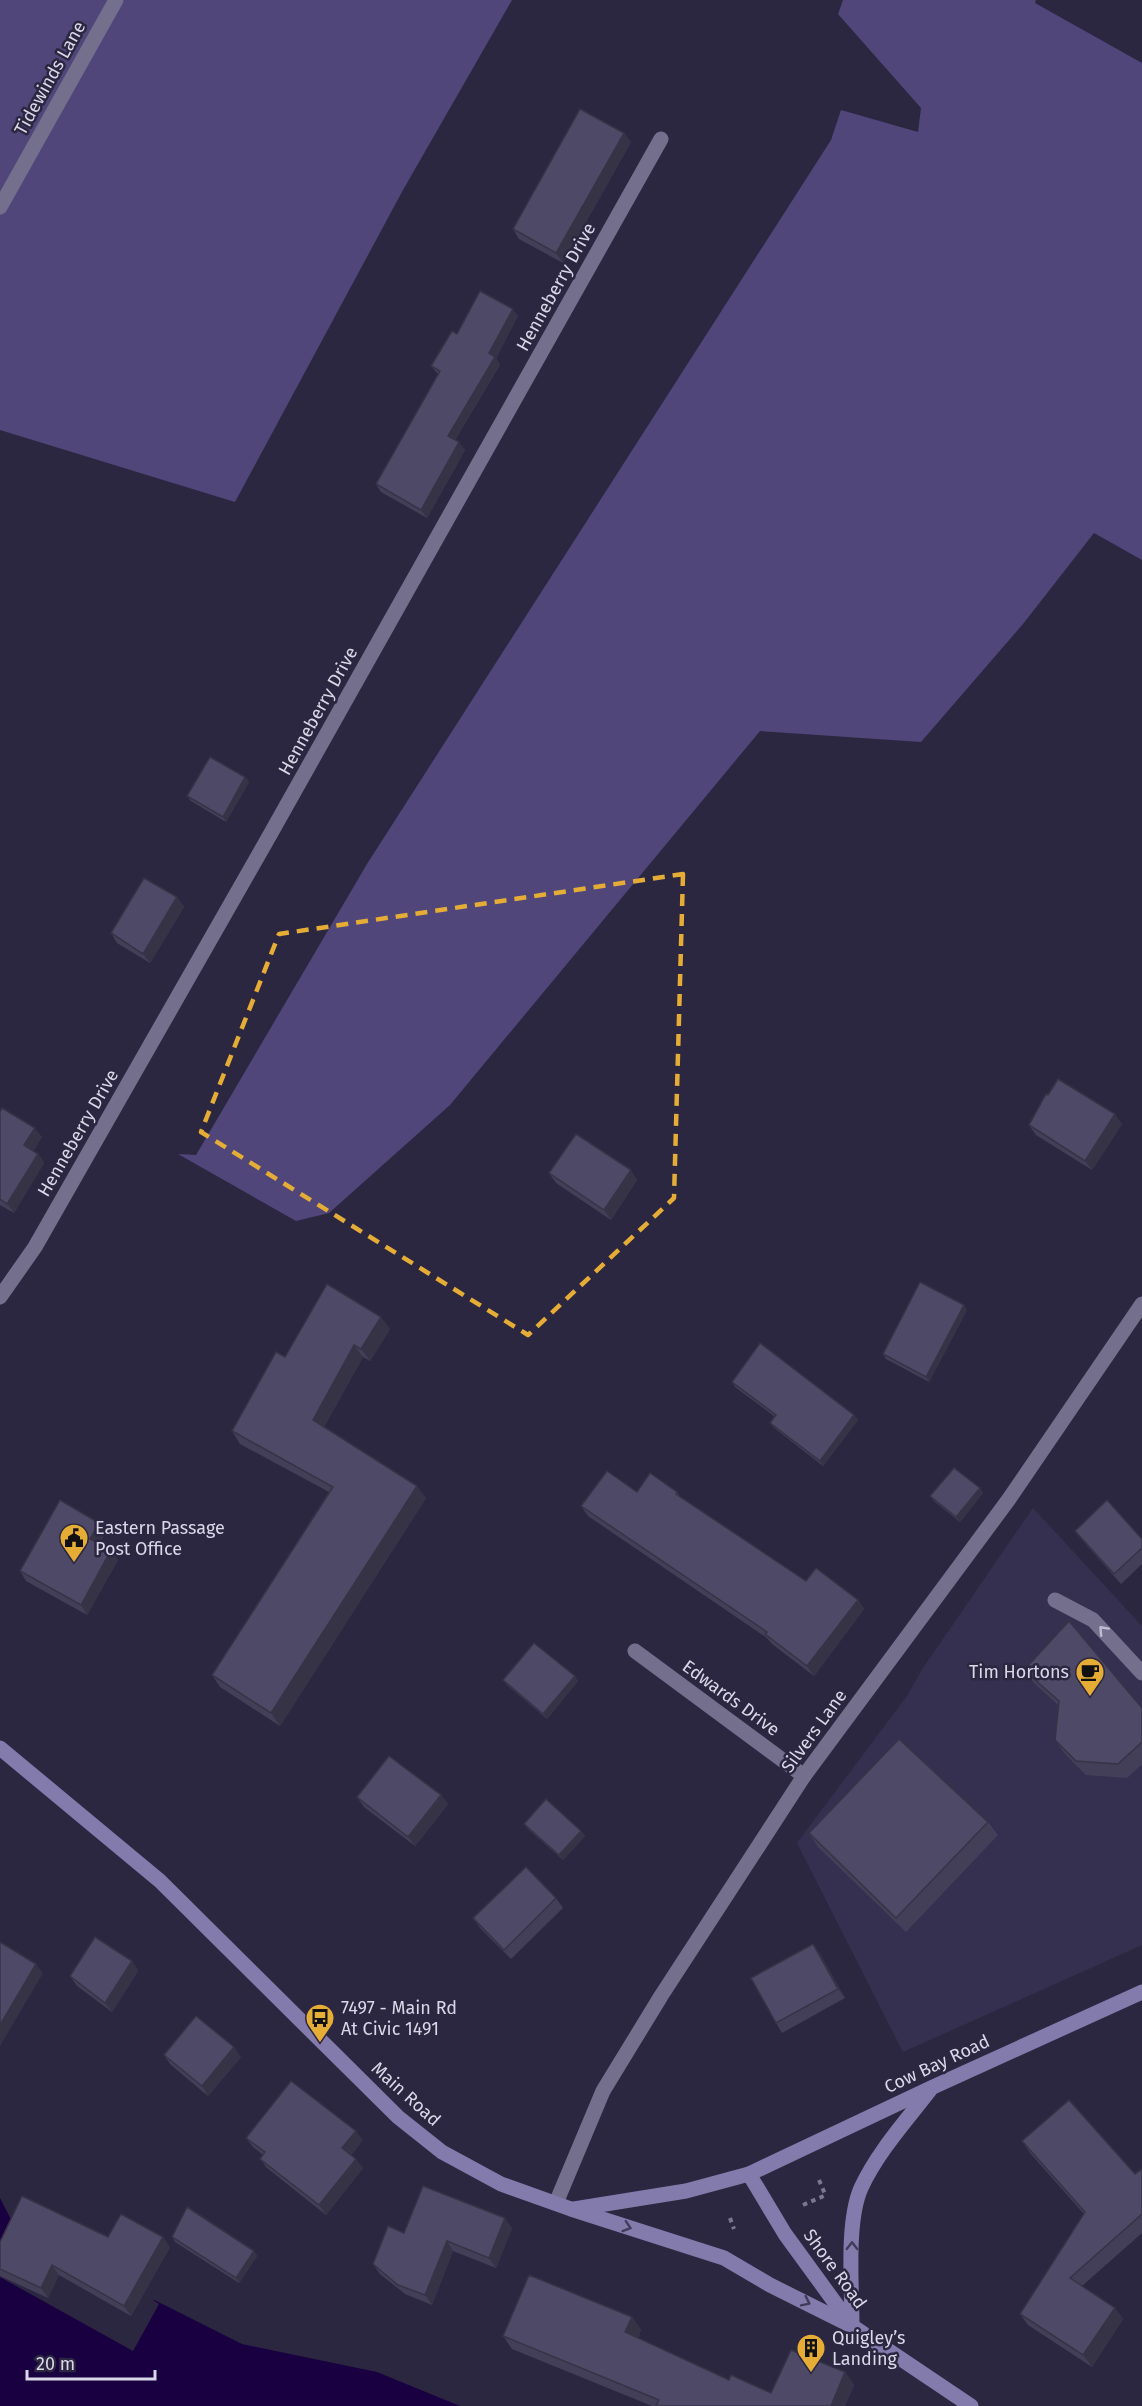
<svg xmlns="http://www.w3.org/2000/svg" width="1142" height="2406" font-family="'Fira Sans',sans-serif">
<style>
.built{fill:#363050}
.green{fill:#504679}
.water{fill:#190040}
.pier{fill:#2c2741}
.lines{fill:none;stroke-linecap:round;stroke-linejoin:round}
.path{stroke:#7b788e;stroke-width:4;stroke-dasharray:4.5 4.5;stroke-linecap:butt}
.lane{stroke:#736f8d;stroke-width:15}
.street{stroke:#736f8d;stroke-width:15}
.secondary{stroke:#837bac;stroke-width:15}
.wall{fill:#433f58}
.shaded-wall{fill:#373347}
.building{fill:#4e4966;stroke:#373347;stroke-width:1.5}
.oneway{stroke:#c0bdd1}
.oneway2{stroke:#423c5c}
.marked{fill:none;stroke:#e5ad36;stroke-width:4.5;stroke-dasharray:12 8;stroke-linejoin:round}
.labels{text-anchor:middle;stroke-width:5;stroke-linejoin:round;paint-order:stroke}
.street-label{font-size:18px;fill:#d9d7e8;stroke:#2c2741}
.poi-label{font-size:18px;fill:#d9d7e8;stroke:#2c2741;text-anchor:start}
</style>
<rect width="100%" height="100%" fill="#2c2741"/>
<!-- built -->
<path class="built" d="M1033,1508L1142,1626V1945L903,2052L797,1843L907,1696L923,1668Z"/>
<!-- green -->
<g class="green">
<path d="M0,0H512L403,190L235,502L0,430Z"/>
<path d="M843,0H1036L1035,3L1142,63V560L1094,533L1023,624L921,742L760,731L450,1105L329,1213L296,1221L178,1154L196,1155L367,864L831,140L841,110L918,132L921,108L838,14Z"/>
</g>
<!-- water -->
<path class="water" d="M0,2198L17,2231L242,2344L377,2372L460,2406H0Z"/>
<!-- pier -->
<path class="pier" d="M19,2228L155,2297L153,2300L159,2304L133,2351L0,2277V2257Z"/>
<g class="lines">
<!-- path -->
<g class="path">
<path d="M819,2180L825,2194"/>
<path d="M803,2205L826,2195"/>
<path d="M730,2218L734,2229"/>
</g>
<!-- lane -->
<path class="lane" d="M1055,1600L1093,1620L1142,1673"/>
<!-- street -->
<g class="street">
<path d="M0,207L116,0"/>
<path d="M0,1297L35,1247L271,833L661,139"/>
<path d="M635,1651L804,1776"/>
<path d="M556,2203L603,2091L661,1996L804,1776L1009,1499L1142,1304"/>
</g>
<!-- secondary -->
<g class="secondary">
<path d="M0,1748L160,1881L398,2117L442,2152L501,2184L571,2209L724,2258L770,2285L852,2326"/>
<path d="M749,2174L785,2234L852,2326L971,2406"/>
<path d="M574,2209L686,2191L749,2174L933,2087L1142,1992"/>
<path d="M852,2326C852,2288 846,2222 861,2188C877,2153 906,2121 930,2090"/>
</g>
</g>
<!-- wall -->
<g class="wall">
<path d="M631,142L563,263L519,239L513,229Z"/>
<path d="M518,316L496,358L500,365L455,440L465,450L427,518L381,492L376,484L438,374L431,366L457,334Z"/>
<path d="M245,777L249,782L226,822L191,801L187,796Z"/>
<path d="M177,897L184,907L150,963L117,943L111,933Z"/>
<path d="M0,1112L42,1137L33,1151L38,1154L44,1163L14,1213L0,1205Z"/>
<path d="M1122,1124L1092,1170L1036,1135L1029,1125Z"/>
<path d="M549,1173L637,1180L611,1220L556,1183Z"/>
<path d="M967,1310L929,1382L886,1359L883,1354Z"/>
<path d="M390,1329L370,1361L363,1357L324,1427L426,1498L280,1726L220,1687L212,1675L329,1492L240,1444L232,1431L285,1357Z"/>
<path d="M732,1382L854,1415L858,1420L823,1466L773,1427L770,1423L774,1416L735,1387Z"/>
<path d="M980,1488L983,1493L960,1522L934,1501L930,1496Z"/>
<path d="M637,1492H677L681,1498L806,1581L858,1600L864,1609L814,1676L772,1644L767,1638L588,1516L581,1506Z"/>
<path d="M99,1523L106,1532L99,1544L118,1560L87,1615L26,1581L20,1571Z"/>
<path d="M1075,1531L1142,1539V1564L1121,1584L1082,1540Z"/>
<path d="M1024,1670L1142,1708V1764L1127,1778L1086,1775L1065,1754L1055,1740L1059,1706L1034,1683Z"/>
<path d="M503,1680L578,1681L547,1719L507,1685Z"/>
<path d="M441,1795L448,1804L415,1846L364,1807L357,1797Z"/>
<path d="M988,1822L998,1835L906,1932L818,1847L809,1833Z"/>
<path d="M524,1824L581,1831L585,1836L563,1860L528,1829Z"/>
<path d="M556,1898L563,1908L511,1959L480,1928L473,1918Z"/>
<path d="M813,1944L820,1954L845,1998L782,2033L776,2023Z"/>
<path d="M132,1961L138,1971L112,2012L77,1986L70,1976Z"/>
<path d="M164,2055L241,2057L208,2096L171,2065Z"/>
<path d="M246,2138L363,2140L351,2155L363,2168L326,2215L267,2168L260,2159L263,2155L253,2147Z"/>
<path d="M1022,2141L1135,2174L1142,2169V2233L1082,2286L1115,2308L1123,2319L1092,2367L1028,2325L1020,2314L1084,2214L1030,2153Z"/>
<path d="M512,2228L496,2268L453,2251L432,2305L405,2294L380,2274L373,2264L404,2233Z"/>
<path d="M108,2237L170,2247L131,2316L59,2275L48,2298L0,2276V2242Z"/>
<path d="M172,2237L254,2251L257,2256L239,2283L175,2242Z"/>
<path d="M632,2317L641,2330L638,2338L729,2380L771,2393L845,2372L854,2385L845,2406H652L512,2349L503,2336Z"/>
</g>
<!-- shaded-wall -->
<g class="shaded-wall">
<path d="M624,133L631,142L563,263L556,253Z"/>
<path d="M513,309L518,316L496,358L500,365L453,443L448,436L489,353Z"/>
<path d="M459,442L465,450L427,518L421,510Z"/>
<path d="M245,777L249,782L226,822L223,817Z"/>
<path d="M177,897L184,907L150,963L143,954Z"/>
<path d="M1115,1114L1122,1124L1092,1170L1085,1161Z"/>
<path d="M35,1128L42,1137L31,1155L24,1145Z"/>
<path d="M38,1154L44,1163L14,1213L7,1204Z"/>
<path d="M631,1170L637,1180L611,1220L604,1210Z"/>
<path d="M964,1305L967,1310L929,1382L926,1377Z"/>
<path d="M381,1317L390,1329L370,1361L361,1349Z"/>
<path d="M354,1345L363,1357L321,1432L313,1420Z"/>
<path d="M854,1415L858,1420L823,1466L820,1461Z"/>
<path d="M417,1486L426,1498L280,1726L271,1713Z"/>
<path d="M980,1488L983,1493L960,1522L956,1517Z"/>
<path d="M99,1523L106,1532L97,1548L90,1539Z"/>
<path d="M111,1550L118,1560L87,1615L81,1605Z"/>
<path d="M858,1600L864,1609L814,1676L807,1666Z"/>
<path d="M575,1676L578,1681L547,1719L543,1714Z"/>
<path d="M441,1795L448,1804L415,1846L408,1837Z"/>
<path d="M581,1831L585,1836L563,1860L559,1855Z"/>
<path d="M813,1944L820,1954L845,1998L838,1989Z"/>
<path d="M132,1961L138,1971L112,2012L105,2003Z"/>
<path d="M36,1964L43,1973L0,2046V2025Z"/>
<path d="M234,2047L241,2057L208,2096L202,2086Z"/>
<path d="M356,2131L363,2140L349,2158L342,2148Z"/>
<path d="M356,2159L363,2168L326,2215L319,2205Z"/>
<path d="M505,2218L512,2228L496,2268L489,2258Z"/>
<path d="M163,2237L170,2247L131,2316L124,2306Z"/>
<path d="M447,2241L453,2251L432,2305L425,2295Z"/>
<path d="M254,2251L257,2256L239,2283L236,2278Z"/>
<path d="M52,2265L59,2275L48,2298L41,2288Z"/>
<path d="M1115,2308L1123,2319L1092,2367L1083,2355Z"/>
<path d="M632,2317L641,2330L634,2345L625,2332Z"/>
<path d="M845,2372L854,2385L845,2406H831Z"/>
</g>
<!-- building -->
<g class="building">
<path d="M580,109L624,133L556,253L513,229Z"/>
<path d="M480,291L513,309L489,353L495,357L448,436L459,442L421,510L376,484L440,371L431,366L452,331L457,334Z"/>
<path d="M210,757L245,777L223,817L187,796Z"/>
<path d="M144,878L177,897L143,954L111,933Z"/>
<path d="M1058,1079L1115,1114L1085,1161L1029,1125L1046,1094L1048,1095Z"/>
<path d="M2,1108L35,1128L24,1145L38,1154L7,1204L0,1199V1112Z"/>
<path d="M576,1134L631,1170L604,1210L549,1173Z"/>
<path d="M920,1282L964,1305L926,1377L883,1354Z"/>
<path d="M327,1284L381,1317L361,1349L354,1345L313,1420L417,1486L271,1713L212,1675L333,1487L232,1431L276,1352L285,1357Z"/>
<path d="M760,1343L854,1415L820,1461L770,1423L776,1415L732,1382Z"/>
<path d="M954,1468L980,1488L956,1517L930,1496Z"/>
<path d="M607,1471L637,1492L650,1473L677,1492L676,1494L806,1581L816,1568L858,1600L807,1666L765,1634L767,1632L581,1506Z"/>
<path d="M60,1500L99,1523L90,1539L111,1550L81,1605L20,1571Z"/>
<path d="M1107,1500L1142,1539V1548L1114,1574L1075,1531Z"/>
<path d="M1069,1621L1142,1708V1742L1118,1764L1076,1761L1055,1740L1059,1701L1024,1670Z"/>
<path d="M534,1643L575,1676L543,1714L503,1680Z"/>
<path d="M899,1739L988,1822L896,1918L809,1833Z"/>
<path d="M389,1756L441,1795L408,1837L357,1797Z"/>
<path d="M546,1799L581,1831L559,1855L524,1824Z"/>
<path d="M526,1867L556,1898L504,1950L473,1918Z"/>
<path d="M95,1937L132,1961L105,2003L70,1976Z"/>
<path d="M0,1942L36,1964L0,2025Z"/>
<path d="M813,1944L838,1989L776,2023L751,1978Z"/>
<path d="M196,2016L234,2047L202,2086L164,2055Z"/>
<path d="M291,2081L356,2131L342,2148L356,2159L319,2205L260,2159L265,2152L246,2138Z"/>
<path d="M1069,2100L1135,2174L1142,2169V2214L1070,2278L1115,2308L1083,2355L1020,2314L1085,2212L1022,2141Z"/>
<path d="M423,2186L505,2218L489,2258L447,2241L425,2295L398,2285L373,2264L388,2226L404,2233Z"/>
<path d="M22,2196L108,2237L121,2214L163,2237L124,2306L52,2265L41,2288L0,2269V2242Z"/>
<path d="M187,2207L254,2251L236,2278L172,2237Z"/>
<path d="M529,2275L632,2317L625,2332L729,2380L731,2375L771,2393L791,2350L845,2372L831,2406H656L659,2400L503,2336Z"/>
</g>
<!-- one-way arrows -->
<defs><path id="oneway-chevron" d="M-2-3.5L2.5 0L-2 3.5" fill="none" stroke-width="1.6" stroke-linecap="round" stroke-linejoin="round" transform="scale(1.5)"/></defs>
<use class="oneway" href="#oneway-chevron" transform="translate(1103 1630) rotate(-133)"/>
<g class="oneway2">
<use href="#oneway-chevron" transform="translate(627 2227) rotate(18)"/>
<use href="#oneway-chevron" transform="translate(852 2246) rotate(-89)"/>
<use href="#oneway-chevron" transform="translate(806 2302) rotate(26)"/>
</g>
<!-- marked area -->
<path class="marked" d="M683,874L674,1198L528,1335L201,1132L279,934Z"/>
<!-- icons -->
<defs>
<g id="civic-pin" transform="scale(1.5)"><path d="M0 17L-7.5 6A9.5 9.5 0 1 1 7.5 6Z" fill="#e5ad36" stroke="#2c2741"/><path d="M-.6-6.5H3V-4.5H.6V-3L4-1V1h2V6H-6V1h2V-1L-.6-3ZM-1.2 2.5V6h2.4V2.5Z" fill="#111"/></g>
<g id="cafe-pin" transform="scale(1.5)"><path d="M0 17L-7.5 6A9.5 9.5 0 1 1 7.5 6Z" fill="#e5ad36" stroke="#2c2741"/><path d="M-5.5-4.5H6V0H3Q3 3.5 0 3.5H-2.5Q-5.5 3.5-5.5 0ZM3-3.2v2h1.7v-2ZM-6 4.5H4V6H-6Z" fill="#111"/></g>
<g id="bus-pin" transform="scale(1.5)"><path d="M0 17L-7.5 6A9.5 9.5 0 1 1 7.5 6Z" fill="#e5ad36" stroke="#2c2741"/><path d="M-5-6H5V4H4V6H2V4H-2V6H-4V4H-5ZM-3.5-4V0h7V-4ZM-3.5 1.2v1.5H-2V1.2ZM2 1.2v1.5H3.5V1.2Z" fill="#111"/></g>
<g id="building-pin" transform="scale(1.5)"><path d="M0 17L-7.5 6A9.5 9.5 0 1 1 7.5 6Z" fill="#e5ad36" stroke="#2c2741"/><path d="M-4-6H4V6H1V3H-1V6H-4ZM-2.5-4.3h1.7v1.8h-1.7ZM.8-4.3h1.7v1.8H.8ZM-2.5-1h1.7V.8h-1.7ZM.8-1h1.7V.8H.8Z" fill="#111"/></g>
</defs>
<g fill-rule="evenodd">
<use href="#civic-pin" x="74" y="1538"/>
<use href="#cafe-pin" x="1090" y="1672"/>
<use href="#bus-pin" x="320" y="2018"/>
<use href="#building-pin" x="811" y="2348"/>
</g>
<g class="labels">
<!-- street labels -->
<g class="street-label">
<text transform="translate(50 78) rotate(-61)" y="6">Tidewinds Lane</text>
<text transform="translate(556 287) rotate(-61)" y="6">Henneberry Drive</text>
<text transform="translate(318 711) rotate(-61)" y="6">Henneberry Drive</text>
<text transform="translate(78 1133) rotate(-60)" y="6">Henneberry Drive</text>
<text transform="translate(731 1698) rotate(36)" y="6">Edwards Drive</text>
<text transform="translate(814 1731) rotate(-54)" y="6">Silvers Lane</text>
<text transform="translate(937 2064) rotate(-25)" y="6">Cow Bay Road</text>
<text transform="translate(406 2094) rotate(42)" y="6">Main Road</text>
<text transform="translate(835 2269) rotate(54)" y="6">Shore Road</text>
</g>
<!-- poi labels -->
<g class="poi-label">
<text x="95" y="1534">Eastern Passage<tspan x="95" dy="21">Post Office</tspan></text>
<text x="1069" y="1678" text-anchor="end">Tim Hortons</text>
<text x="341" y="2014">7497 - Main Rd<tspan x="341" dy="21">At Civic 1491</tspan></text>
<text x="832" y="2344">Quigley’s<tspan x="832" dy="21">Landing</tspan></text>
</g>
</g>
<!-- scale -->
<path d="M27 2370v9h128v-9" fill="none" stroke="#d9d7e8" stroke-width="3"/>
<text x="36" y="2370" font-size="18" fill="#d9d7e8" stroke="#2c2741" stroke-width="4.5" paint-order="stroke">20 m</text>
</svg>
